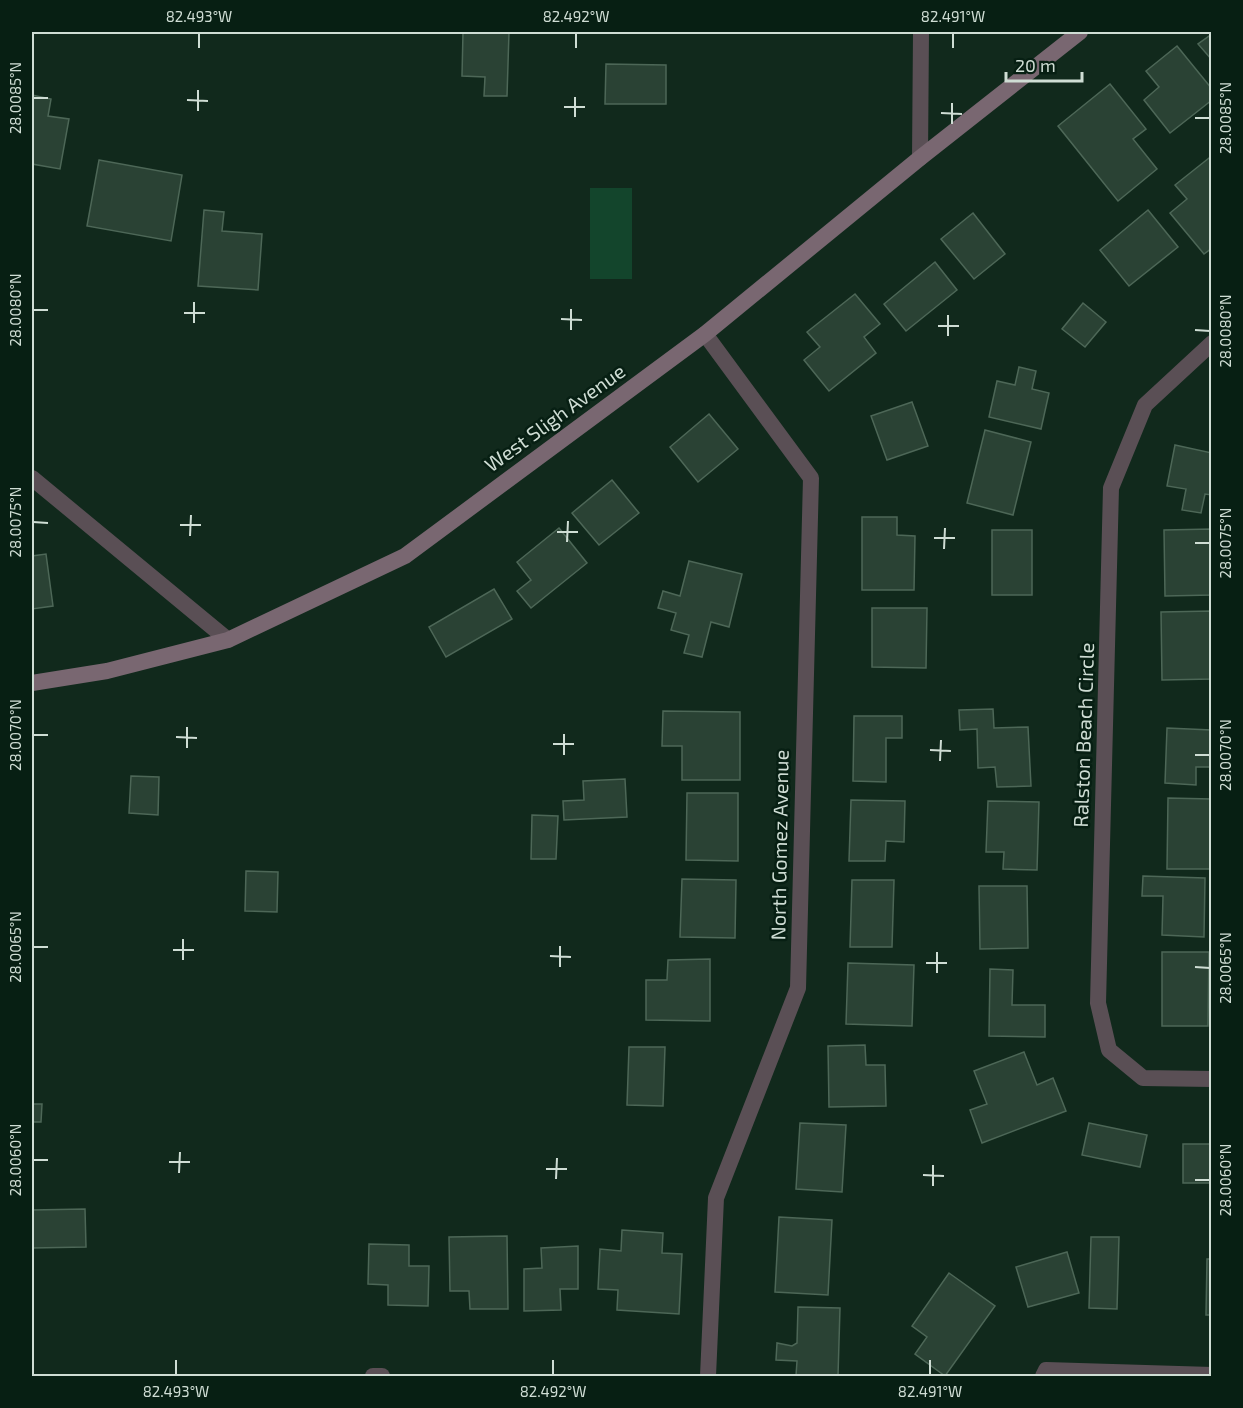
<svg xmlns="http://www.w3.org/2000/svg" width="1243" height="1408" font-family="'Exo 2',sans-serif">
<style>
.green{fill:#13452c}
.building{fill:#2a4234;stroke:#4d6757;stroke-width:1.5}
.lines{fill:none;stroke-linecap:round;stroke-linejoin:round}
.minor{stroke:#5a4f55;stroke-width:16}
.secondary{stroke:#796771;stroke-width:16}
.ticks{fill:none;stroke:#cfddd4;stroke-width:2}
.labels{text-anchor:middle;stroke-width:5;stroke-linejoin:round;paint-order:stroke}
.street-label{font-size:20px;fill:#cfddd4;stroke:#071f13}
.neatline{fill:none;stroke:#cfddd4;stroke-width:2}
.ticks-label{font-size:15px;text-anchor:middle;fill:#cfddd4}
</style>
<rect width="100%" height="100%" fill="#11291c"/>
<!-- green -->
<rect class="green" x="590" y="188" width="42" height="91"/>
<!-- building -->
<g class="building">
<path d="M463,32H509L507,96H484L485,77L462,76Z"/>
<path d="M1212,34V60L1198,44Z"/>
<path d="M1177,46L1212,89V100L1170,133L1144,100L1159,87L1146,71Z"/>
<path d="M606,64L666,65V104H605Z"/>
<path d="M1110,84L1146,129L1133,139L1157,169L1118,201L1058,126Z"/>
<path d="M32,95L51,99L48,116L69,119L60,169L32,164Z"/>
<path d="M1209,158L1212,162V248L1204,254L1170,213L1187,199L1175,185Z"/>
<path d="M99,160L182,175L171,241L87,226Z"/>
<path d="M204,210L224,212L222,231L262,234L258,290L198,286Z"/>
<path d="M1148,210L1178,247L1129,286L1100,250Z"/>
<path d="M973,213L1005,254L974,279L941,239Z"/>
<path d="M935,262L957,290L906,331L884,304Z"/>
<path d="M855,294L880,324L864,337L876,353L829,391L804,360L820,347L807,332Z"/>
<path d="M1083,303L1106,322L1085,347L1062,329Z"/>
<path d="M1019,367L1036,371L1032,389L1049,393L1041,429L989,417L997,381L1015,385Z"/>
<path d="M912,402L928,446L887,460L871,416Z"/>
<path d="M709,414L738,449L698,482L670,447Z"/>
<path d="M985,430L1031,442L1013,515L967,503Z"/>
<path d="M1175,445L1212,453V495L1205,494L1201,513L1182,510L1186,489L1167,486Z"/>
<path d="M612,480L639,513L599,545L572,513Z"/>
<path d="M862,517H897V535L915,536L914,590H862Z"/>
<path d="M559,528L587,563L531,608L517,591L531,580L517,562Z"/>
<path d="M1212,529V595L1165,596L1164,530Z"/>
<rect x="992" y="530" width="40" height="65"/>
<path d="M46,554L53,606L32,609V556Z"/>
<path d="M689,561L742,574L729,627L711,622L702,657L684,653L689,635L671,630L676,613L658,608L663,591L680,596Z"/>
<path d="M494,589L512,619L446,657L429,627Z"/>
<path d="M872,608H927L926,668L872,667Z"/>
<path d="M1212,611V679L1162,680L1161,612Z"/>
<path d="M993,709L994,728L1028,727L1031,786L997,787L995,767L978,768L977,729L960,730L959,710Z"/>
<path d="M663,711L740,712V780H682V746H662Z"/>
<path d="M854,716H902V738H886V782L853,781Z"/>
<path d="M1167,728L1211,730L1210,767H1196V785L1165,783Z"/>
<path d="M131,776L159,777L158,815L129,813Z"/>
<path d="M625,779L627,817L564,820L563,801L584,800L583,781Z"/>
<path d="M687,793H738V861L686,860Z"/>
<path d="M1168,798L1212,799V869H1167Z"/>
<path d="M851,800L905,801L904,842L886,841L885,861H849Z"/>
<path d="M988,801L1039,802L1037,870L1003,869L1004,852H986Z"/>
<path d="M532,815L558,816L556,859H531Z"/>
<path d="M246,871L278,872L277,912L245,911Z"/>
<path d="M1143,876L1205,878L1204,937L1162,935L1163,896H1142Z"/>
<path d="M682,879L736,880L735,938L680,937Z"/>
<path d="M852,880H894L892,947H850Z"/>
<path d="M979,886H1027L1028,948L980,949Z"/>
<path d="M1162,952H1209L1208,1026H1162Z"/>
<path d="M710,959V1021L646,1020V980H667L668,960Z"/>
<path d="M848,963L914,965L912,1026L846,1024Z"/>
<path d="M990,969L1013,970L1012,1005H1045V1037L989,1036Z"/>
<path d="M865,1045L866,1065H885L886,1106L829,1107L828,1046Z"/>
<path d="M629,1047H665L663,1106L627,1105Z"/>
<path d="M1024,1052L1037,1085L1053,1078L1066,1111L982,1143L970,1110L987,1104L974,1071Z"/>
<path d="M32,1104H42L41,1122H32Z"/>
<path d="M800,1123L846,1125L842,1192L796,1189Z"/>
<path d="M1089,1123L1147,1135L1140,1167L1082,1155Z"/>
<rect x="1183" y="1144" width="29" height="39"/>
<path d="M85,1209L86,1247L32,1248V1210Z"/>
<path d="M779,1217L832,1220L828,1295L775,1292Z"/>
<path d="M622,1230L663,1233L662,1253L682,1254L679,1314L617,1310L618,1290L598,1289L600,1249L621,1251Z"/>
<path d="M507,1236L508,1309H470L469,1291H450L449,1237Z"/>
<path d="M1091,1237H1119L1117,1309L1089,1308Z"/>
<path d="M369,1244L409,1245V1266H429L428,1306L388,1305V1285L368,1284Z"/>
<path d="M578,1246V1289H560L561,1310L524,1311V1269L542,1268L541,1248Z"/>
<path d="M1067,1252L1079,1293L1028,1307L1016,1267Z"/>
<path d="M1207,1259H1212V1315H1206Z"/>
<path d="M949,1273L995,1306L945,1376L915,1354L927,1337L912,1326Z"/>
<path d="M798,1307L840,1308L838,1376H796L797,1361L776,1360L777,1343L792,1346L797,1343Z"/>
</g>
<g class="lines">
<!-- minor -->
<g class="minor">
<path d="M920,158L921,32"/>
<path d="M705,334L811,478L798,988L716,1198L708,1376"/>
<path d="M1212,343L1145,405L1111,488L1098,1003L1109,1050L1143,1078L1212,1079"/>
<path d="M32,478L228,640"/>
<path d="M373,1376H382"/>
<path d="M1043,1376L1046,1370L1212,1375"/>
</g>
<!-- secondary -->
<path class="secondary" d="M32,683L107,671L228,640L405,556L705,334L920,158L1080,32"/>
</g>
<!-- ticks -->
<path class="ticks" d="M199,48V33M576,48V33M953,48V33M33,98H48M187,100L208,101M564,107H585M198,111V90M941,113L962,114M575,117V97M1195,118H1210M952,124V103M33,310H48M184,313H205M561,319L582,320M194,323V302M938,326H959M571,330V309M1195,330L1210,331M948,336V315M33,522L48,523M180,525H201M557,532H578M190,536L191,515M934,538H955M567,542L568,521M1195,543H1210M944,549L945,528M33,735H48M176,737L197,738M553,744H574M187,748V727M930,750L951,751M564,755V734M1195,755H1210M940,761L941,740M33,947H48M173,950H194M550,956L571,957M183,960V939M926,963H947M560,967V946M1195,967L1210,968M937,973V952M33,1160H48M169,1162H190M546,1169H567M179,1173L180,1152M923,1175L944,1176M556,1179L557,1158M1195,1180H1210M933,1186V1165M176,1375V1360M553,1375V1360M930,1375V1360"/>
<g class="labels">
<!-- street labels -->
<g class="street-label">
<text transform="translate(555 418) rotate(-36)" y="7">West Sligh Avenue</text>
<text transform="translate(1084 735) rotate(-88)" y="7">Ralston Beach Circle</text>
<text transform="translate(780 845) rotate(-89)" y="7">North Gomez Avenue</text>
</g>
</g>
<!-- border -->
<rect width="1243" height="1408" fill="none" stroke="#071f13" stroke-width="66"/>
<!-- scale -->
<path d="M1006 72v9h76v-9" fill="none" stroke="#cfddd4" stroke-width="3"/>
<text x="1015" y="72" font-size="18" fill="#cfddd4" stroke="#071f13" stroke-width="4.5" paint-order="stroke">20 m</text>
<rect x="33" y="33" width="1177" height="1342" class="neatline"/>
<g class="ticks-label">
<text x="199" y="22">82.493°W</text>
<text x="576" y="22">82.492°W</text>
<text x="953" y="22">82.491°W</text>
<text transform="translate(16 98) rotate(-90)" y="5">28.0085°N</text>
<text transform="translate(1226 118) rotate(-90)" y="5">28.0085°N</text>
<text transform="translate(16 310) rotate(-90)" y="5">28.0080°N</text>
<text transform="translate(1226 331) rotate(-90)" y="5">28.0080°N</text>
<text transform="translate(16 522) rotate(-90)" y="5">28.0075°N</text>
<text transform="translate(1226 543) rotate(-90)" y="5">28.0075°N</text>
<text transform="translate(16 735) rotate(-90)" y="5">28.0070°N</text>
<text transform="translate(1226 755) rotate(-90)" y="5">28.0070°N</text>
<text transform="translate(16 947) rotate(-90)" y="5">28.0065°N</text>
<text transform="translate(1226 968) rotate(-90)" y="5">28.0065°N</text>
<text transform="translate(16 1160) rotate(-90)" y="5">28.0060°N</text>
<text transform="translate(1226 1180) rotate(-90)" y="5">28.0060°N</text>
<text x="176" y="1397">82.493°W</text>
<text x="553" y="1397">82.492°W</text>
<text x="930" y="1397">82.491°W</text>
</g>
</svg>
